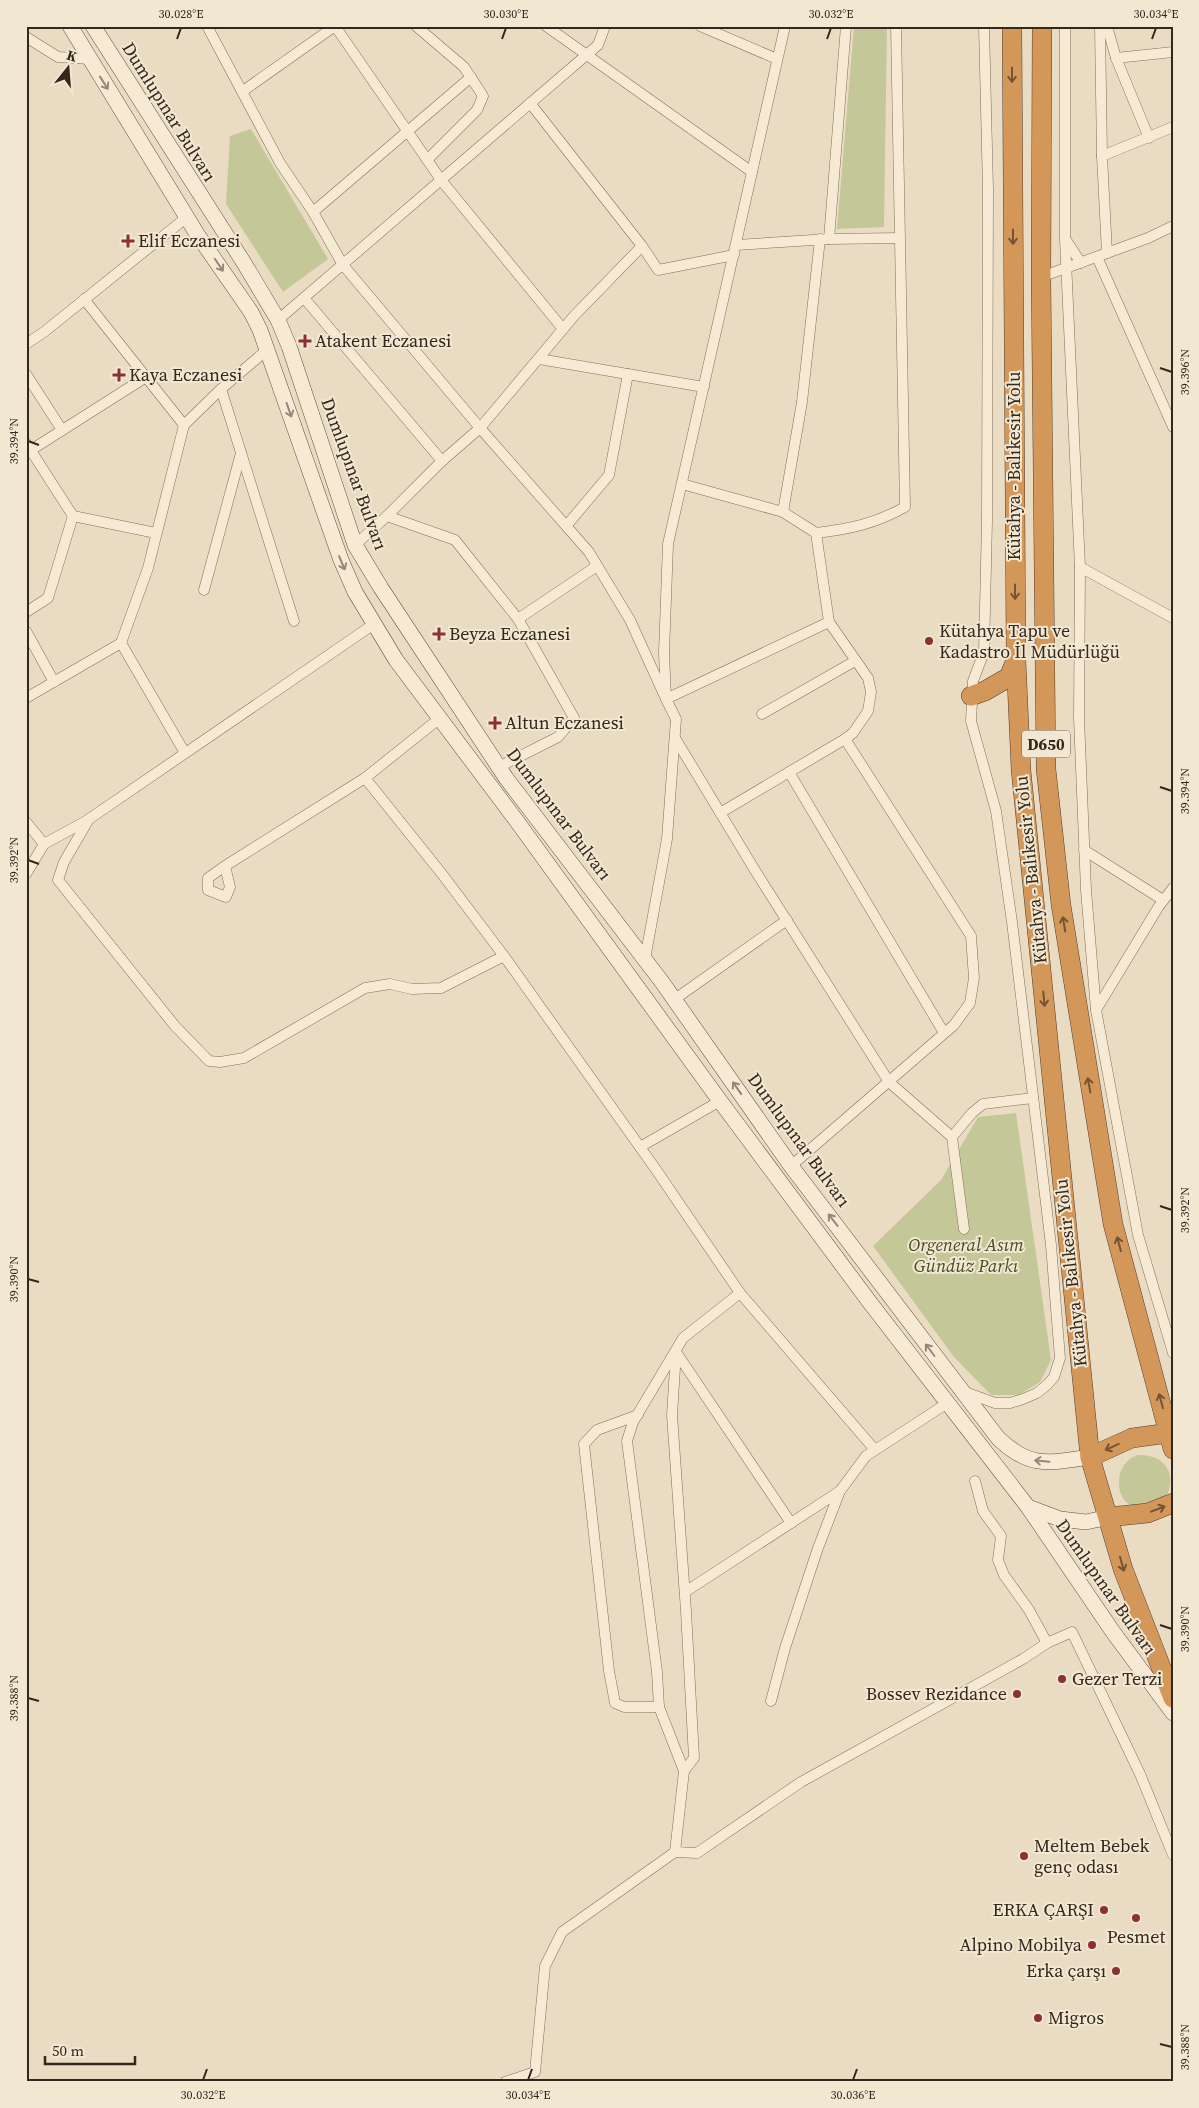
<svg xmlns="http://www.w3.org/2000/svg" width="1199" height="2108" font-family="'Source Serif 4',serif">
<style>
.green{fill:#c4c798}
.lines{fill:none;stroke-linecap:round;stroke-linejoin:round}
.street-casing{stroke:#826e5b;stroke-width:11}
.secondary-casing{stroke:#644f3e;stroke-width:16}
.highway-casing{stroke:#503d2f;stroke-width:20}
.street{stroke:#f6ead5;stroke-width:10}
.secondary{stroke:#f6ead5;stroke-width:15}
.highway{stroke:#d3975a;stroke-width:19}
.oneway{stroke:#735436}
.oneway2{stroke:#94887a}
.ticks{fill:none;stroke:#33271e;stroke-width:2}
.poi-dot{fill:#8c3036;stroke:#f2e7d1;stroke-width:2}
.labels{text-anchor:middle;stroke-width:4;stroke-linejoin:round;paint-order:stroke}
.shield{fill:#f2e7d1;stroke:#6c6154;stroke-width:1}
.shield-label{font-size:16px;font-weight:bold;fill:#33271e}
.street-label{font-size:18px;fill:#33271e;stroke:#f2e7d1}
.poi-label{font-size:18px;fill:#33271e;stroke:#f2e7d1;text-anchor:start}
.park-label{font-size:18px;font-style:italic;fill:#464e26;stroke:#f2e7d1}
.neatline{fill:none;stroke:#33271e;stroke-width:2}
.ticks-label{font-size:12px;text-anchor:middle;fill:#33271e}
</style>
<rect width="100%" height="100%" fill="#eadcc3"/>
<!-- green -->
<g class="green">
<path d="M854,26H887L884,227L837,229Z"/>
<path d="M251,129L328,259L283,292L226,204L230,136Z"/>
<path d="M1016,1113L1051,1360L1040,1382L1019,1395H991L954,1357L873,1246L941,1180L978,1117Z"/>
<path d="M1138,1455C1165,1454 1179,1475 1165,1499C1158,1502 1147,1507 1139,1507C1115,1507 1110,1464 1138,1455Z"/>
</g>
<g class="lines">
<!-- street casing -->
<g class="street-casing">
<g id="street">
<path d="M207,26L280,163L313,212L343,265L480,428L589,552L630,620L666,699L829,622L868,678L871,692L868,711L853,733L845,739L720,813"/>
<path d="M335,26L441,180L563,329"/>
<path d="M416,26L464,67L483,96L477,110L427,160"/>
<path d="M546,26L752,172"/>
<path d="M700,26L777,59"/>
<path d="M1065,26V239L1080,567L1079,718L1086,890L1096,1010L1138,1235L1173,1353"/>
<path d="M1100,26L1102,156"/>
<path d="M1107,26L1116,58L1149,138"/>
<path d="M26,37L58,57L90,59"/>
<path d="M1116,58L1173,52"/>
<path d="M243,91L335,26"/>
<path d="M530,103L642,246L658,270L734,255"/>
<path d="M313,212L471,77"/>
<path d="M829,239L846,26"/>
<path d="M1066,240L1081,263"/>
<path d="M736,245L829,239L899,238"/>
<path d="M1107,253L1102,156L1173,127"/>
<path d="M1097,257L1173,427"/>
<path d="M1041,277L1148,238L1173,226"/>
<path d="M304,298L442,461"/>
<path d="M84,299L184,425"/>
<path d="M278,320L598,45L605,26"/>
<path d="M26,344L44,332L187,217"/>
<path d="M539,359L704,387"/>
<path d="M26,374L62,430"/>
<path d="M221,389L294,621"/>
<path d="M26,443L73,516L156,533"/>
<path d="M31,450L146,377"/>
<path d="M682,484L783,512L816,533C849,529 875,524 905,507L896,26"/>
<path d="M783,512L802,402L820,239"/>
<path d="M387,516L455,540L518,619L574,718L558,737L499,767"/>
<path d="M567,525L609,475L628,374"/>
<path d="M816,533L829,622"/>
<path d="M355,545L387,516L442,461L480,428L574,316L642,246"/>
<path d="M1080,567L1173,618"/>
<path d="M204,590L241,453"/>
<path d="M26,612L48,598L73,516"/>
<path d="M518,619L597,566"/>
<path d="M374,624L89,819L64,862L58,880L175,1026L209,1061L220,1062L244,1058L365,988L390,984L412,989L441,988L504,956"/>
<path d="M26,631L54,682"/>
<path d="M121,643L185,753"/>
<path d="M26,698L121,643L148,568L184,425L221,389L268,349"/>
<path d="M762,714L855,661"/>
<path d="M675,738L756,872L889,1082L952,1137"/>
<path d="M789,772L944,1033"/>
<path d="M365,778L442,874L504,956L657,1171L740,1293L875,1450"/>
<path d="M26,822L44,844"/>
<path d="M1084,850L1163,900"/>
<path d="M225,866L230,887L226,897L208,890V878L225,866L365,778L440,718"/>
<path d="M26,874L44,844L88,820"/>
<path d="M645,959L667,839L676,719L666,699L664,653L668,544L785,26"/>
<path d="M675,999L787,920"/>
<path d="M1096,1010L1159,906L1173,888"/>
<path d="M640,1147L720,1101"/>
<path d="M791,1166L954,1025L970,1003L974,978L971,936L845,739"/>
<path d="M964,1229L952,1137L972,1113L983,1104L1033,1098"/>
<path d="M740,1293L683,1338L633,1422L627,1441L657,1672L659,1707L684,1771L675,1852L697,1853L801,1782L1023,1659L1047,1643L1029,1610L1004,1575L998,1560L1001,1536L983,1511L975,1481"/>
<path d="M962,1391L995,1403H1010L1023,1399L1037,1393L1047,1385L1054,1377L1060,1358L1051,1245L1012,922L996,811L971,721L973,681L984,652L987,521L988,190L984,26"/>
<path d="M638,1415L597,1430L584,1444L609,1671L615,1703L624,1707H659"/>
<path d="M685,1592L840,1491"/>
<path d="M1047,1643L1072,1632L1140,1774L1173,1855"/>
<path d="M771,1701L785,1648L818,1548L840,1491L866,1456L949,1402"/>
<path d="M684,1771L694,1758L686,1611L672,1415L676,1352L791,1523"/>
<path d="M505,2082L535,2072L545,1966L562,1932L675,1852"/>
</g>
</g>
<!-- secondary casing -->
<g class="secondary-casing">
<g id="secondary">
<path d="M70,26L197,234L251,312L260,330L341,560L355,592L396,660L516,820L720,1101L871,1304L1028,1507L1113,1632L1173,1713"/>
<path d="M93,26L244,263L278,320L289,346L355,545L381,588L506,778L662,982L791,1166L998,1438C1030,1469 1049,1463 1090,1457"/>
<path d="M1028,1507L1060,1519L1086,1522L1109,1517"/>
</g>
</g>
<!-- highway casing -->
<g class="highway-casing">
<g id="highway">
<path d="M1012,26L1016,660L1021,770L1090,1457L1123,1569L1173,1698"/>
<path d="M1042,26L1041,277L1046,769L1061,905L1113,1224L1173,1449"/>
<path d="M971,696L985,691L1009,677L1016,660"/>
<path d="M1090,1457L1132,1438L1169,1433"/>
<path d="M1109,1517L1148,1513L1173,1503"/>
</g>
</g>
<!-- street -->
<use href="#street" class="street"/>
<!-- secondary -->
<use href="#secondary" class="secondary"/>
<!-- highway -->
<use href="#highway" class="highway"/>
</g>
<!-- one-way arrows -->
<defs><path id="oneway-shaft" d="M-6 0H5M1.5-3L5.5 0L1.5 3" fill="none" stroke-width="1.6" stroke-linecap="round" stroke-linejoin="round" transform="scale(1.25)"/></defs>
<g class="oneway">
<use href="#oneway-shaft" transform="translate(1012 75) rotate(90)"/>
<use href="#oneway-shaft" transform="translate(1013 237) rotate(90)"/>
<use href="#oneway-shaft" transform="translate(1015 592) rotate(90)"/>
<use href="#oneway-shaft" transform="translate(1064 924) rotate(-99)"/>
<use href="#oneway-shaft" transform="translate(1044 999) rotate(84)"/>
<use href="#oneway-shaft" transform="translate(1089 1085) rotate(-100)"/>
<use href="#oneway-shaft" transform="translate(1119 1244) rotate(-105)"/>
<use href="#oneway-shaft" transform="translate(1161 1401) rotate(-105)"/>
<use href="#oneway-shaft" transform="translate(1112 1447) rotate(156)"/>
<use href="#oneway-shaft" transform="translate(1158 1509) rotate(-21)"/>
<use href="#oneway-shaft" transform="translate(1122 1564) rotate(74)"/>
</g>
<g class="oneway2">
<use href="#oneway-shaft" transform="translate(104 83) rotate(58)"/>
<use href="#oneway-shaft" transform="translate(219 265) rotate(56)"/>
<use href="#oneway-shaft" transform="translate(289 410) rotate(71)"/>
<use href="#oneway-shaft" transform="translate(342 563) rotate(67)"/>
<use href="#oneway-shaft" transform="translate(737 1088) rotate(-125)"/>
<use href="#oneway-shaft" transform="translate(833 1220) rotate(-128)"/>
<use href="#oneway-shaft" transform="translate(930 1350) rotate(-127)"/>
<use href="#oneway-shaft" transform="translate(1042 1461) rotate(-175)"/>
</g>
<!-- ticks -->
<path class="ticks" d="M177,39L181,28M502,39L506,28M827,39L831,28M1152,39L1156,28M1160,368L1172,372M28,441L39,445M1160,787L1172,791M28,860L39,864M1160,1206L1172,1210M28,1279L39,1282M1160,1625L1172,1629M28,1698L39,1701M1160,2044L1172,2047M203,2080L207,2069M528,2080L532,2069M853,2080L857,2069"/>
<!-- markers -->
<g class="poi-dot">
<path d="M125.5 233.5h5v5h5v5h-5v5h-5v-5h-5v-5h5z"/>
<path d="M302.5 333.5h5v5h5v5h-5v5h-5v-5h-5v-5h5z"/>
<path d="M116.5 367.5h5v5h5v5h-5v5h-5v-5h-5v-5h5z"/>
<path d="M436.5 626.5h5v5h5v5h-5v5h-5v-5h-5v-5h5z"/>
<circle cx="929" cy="641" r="5"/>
<path d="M492.5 715.5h5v5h5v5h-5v5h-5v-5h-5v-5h5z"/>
<circle cx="1062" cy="1679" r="5"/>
<circle cx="1017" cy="1694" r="5"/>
<circle cx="1024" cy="1856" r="5"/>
<circle cx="1104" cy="1910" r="5"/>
<circle cx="1136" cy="1918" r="5"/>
<circle cx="1092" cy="1945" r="5"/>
<circle cx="1116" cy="1971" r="5"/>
<circle cx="1038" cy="2018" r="5"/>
</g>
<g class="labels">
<!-- shield labels -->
<rect class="shield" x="1022" y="730.5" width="48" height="27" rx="4"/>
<g class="shield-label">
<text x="1046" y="750">D650</text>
</g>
<!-- street labels -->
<g class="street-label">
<text transform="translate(169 112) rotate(58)" y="6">Dumlupınar Bulvarı</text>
<text transform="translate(1014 466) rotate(-90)" y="6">Kütahya - Balıkesir Yolu</text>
<text transform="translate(354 474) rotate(70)" y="6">Dumlupınar Bulvarı</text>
<text transform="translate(559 814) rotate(53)" y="6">Dumlupınar Bulvarı</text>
<text transform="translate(1031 870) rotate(-96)" y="6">Kütahya - Balıkesir Yolu</text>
<text transform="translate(799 1140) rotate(54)" y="6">Dumlupınar Bulvarı</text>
<text transform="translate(1071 1273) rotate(-96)" y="6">Kütahya - Balıkesir Yolu</text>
<text transform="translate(1106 1587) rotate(55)" y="6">Dumlupınar Bulvarı</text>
</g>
<!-- poi labels -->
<g class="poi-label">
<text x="138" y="247">Elif Eczanesi</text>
<text x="315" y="347">Atakent Eczanesi</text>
<text x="129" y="381">Kaya Eczanesi</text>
<text x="939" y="637">Kütahya Tapu ve<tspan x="939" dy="21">Kadastro İl Müdürlüğü</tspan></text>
<text x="449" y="640">Beyza Eczanesi</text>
<text x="505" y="729">Altun Eczanesi</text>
<text x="1072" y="1685">Gezer Terzi</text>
<text x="1007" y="1700" text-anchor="end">Bossev Rezidance</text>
<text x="1034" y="1852">Meltem Bebek<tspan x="1034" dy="21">genç odası</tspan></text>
<text x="1094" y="1916" text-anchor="end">ERKA ÇARŞI</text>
<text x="1136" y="1943" text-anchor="middle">Pesmet</text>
<text x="1082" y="1951" text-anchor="end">Alpino Mobilya</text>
<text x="1106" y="1977" text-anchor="end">Erka çarşı</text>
<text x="1048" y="2024">Migros</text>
</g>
<!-- park labels -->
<g class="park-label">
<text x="966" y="1251">Orgeneral Asım<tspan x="966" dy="21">Gündüz Parkı</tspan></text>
</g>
</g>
<!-- border -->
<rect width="1199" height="2108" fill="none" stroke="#f2e7d1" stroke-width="55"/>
<!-- north arrow -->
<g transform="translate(68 68) rotate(17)" stroke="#f2e7d1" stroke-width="4" paint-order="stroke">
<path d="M0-4L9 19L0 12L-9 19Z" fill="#33271e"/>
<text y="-8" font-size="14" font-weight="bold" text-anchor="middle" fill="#33271e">K</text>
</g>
<!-- scale -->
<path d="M45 2056v8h90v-8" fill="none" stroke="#33271e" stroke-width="2.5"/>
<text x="52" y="2056" font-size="15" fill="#33271e" stroke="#f2e7d1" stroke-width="4" paint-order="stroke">50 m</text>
<rect x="28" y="28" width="1144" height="2052" class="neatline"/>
<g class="ticks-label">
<text x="181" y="18">30.028°E</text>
<text x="506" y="18">30.030°E</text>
<text x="831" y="18">30.032°E</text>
<text x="1156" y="18">30.034°E</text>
<text transform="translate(1185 372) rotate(-90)" y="4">39.396°N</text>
<text transform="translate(14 441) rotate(-90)" y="4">39.394°N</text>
<text transform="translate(1185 791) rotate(-90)" y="4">39.394°N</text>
<text transform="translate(14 860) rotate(-90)" y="4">39.392°N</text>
<text transform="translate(1185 1210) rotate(-90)" y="4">39.392°N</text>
<text transform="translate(14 1279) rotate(-90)" y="4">39.390°N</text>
<text transform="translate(1185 1629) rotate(-90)" y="4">39.390°N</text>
<text transform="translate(14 1698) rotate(-90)" y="4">39.388°N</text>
<text transform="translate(1185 2047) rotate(-90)" y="4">39.388°N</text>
<text x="203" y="2099">30.032°E</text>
<text x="528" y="2099">30.034°E</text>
<text x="853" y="2099">30.036°E</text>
</g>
</svg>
